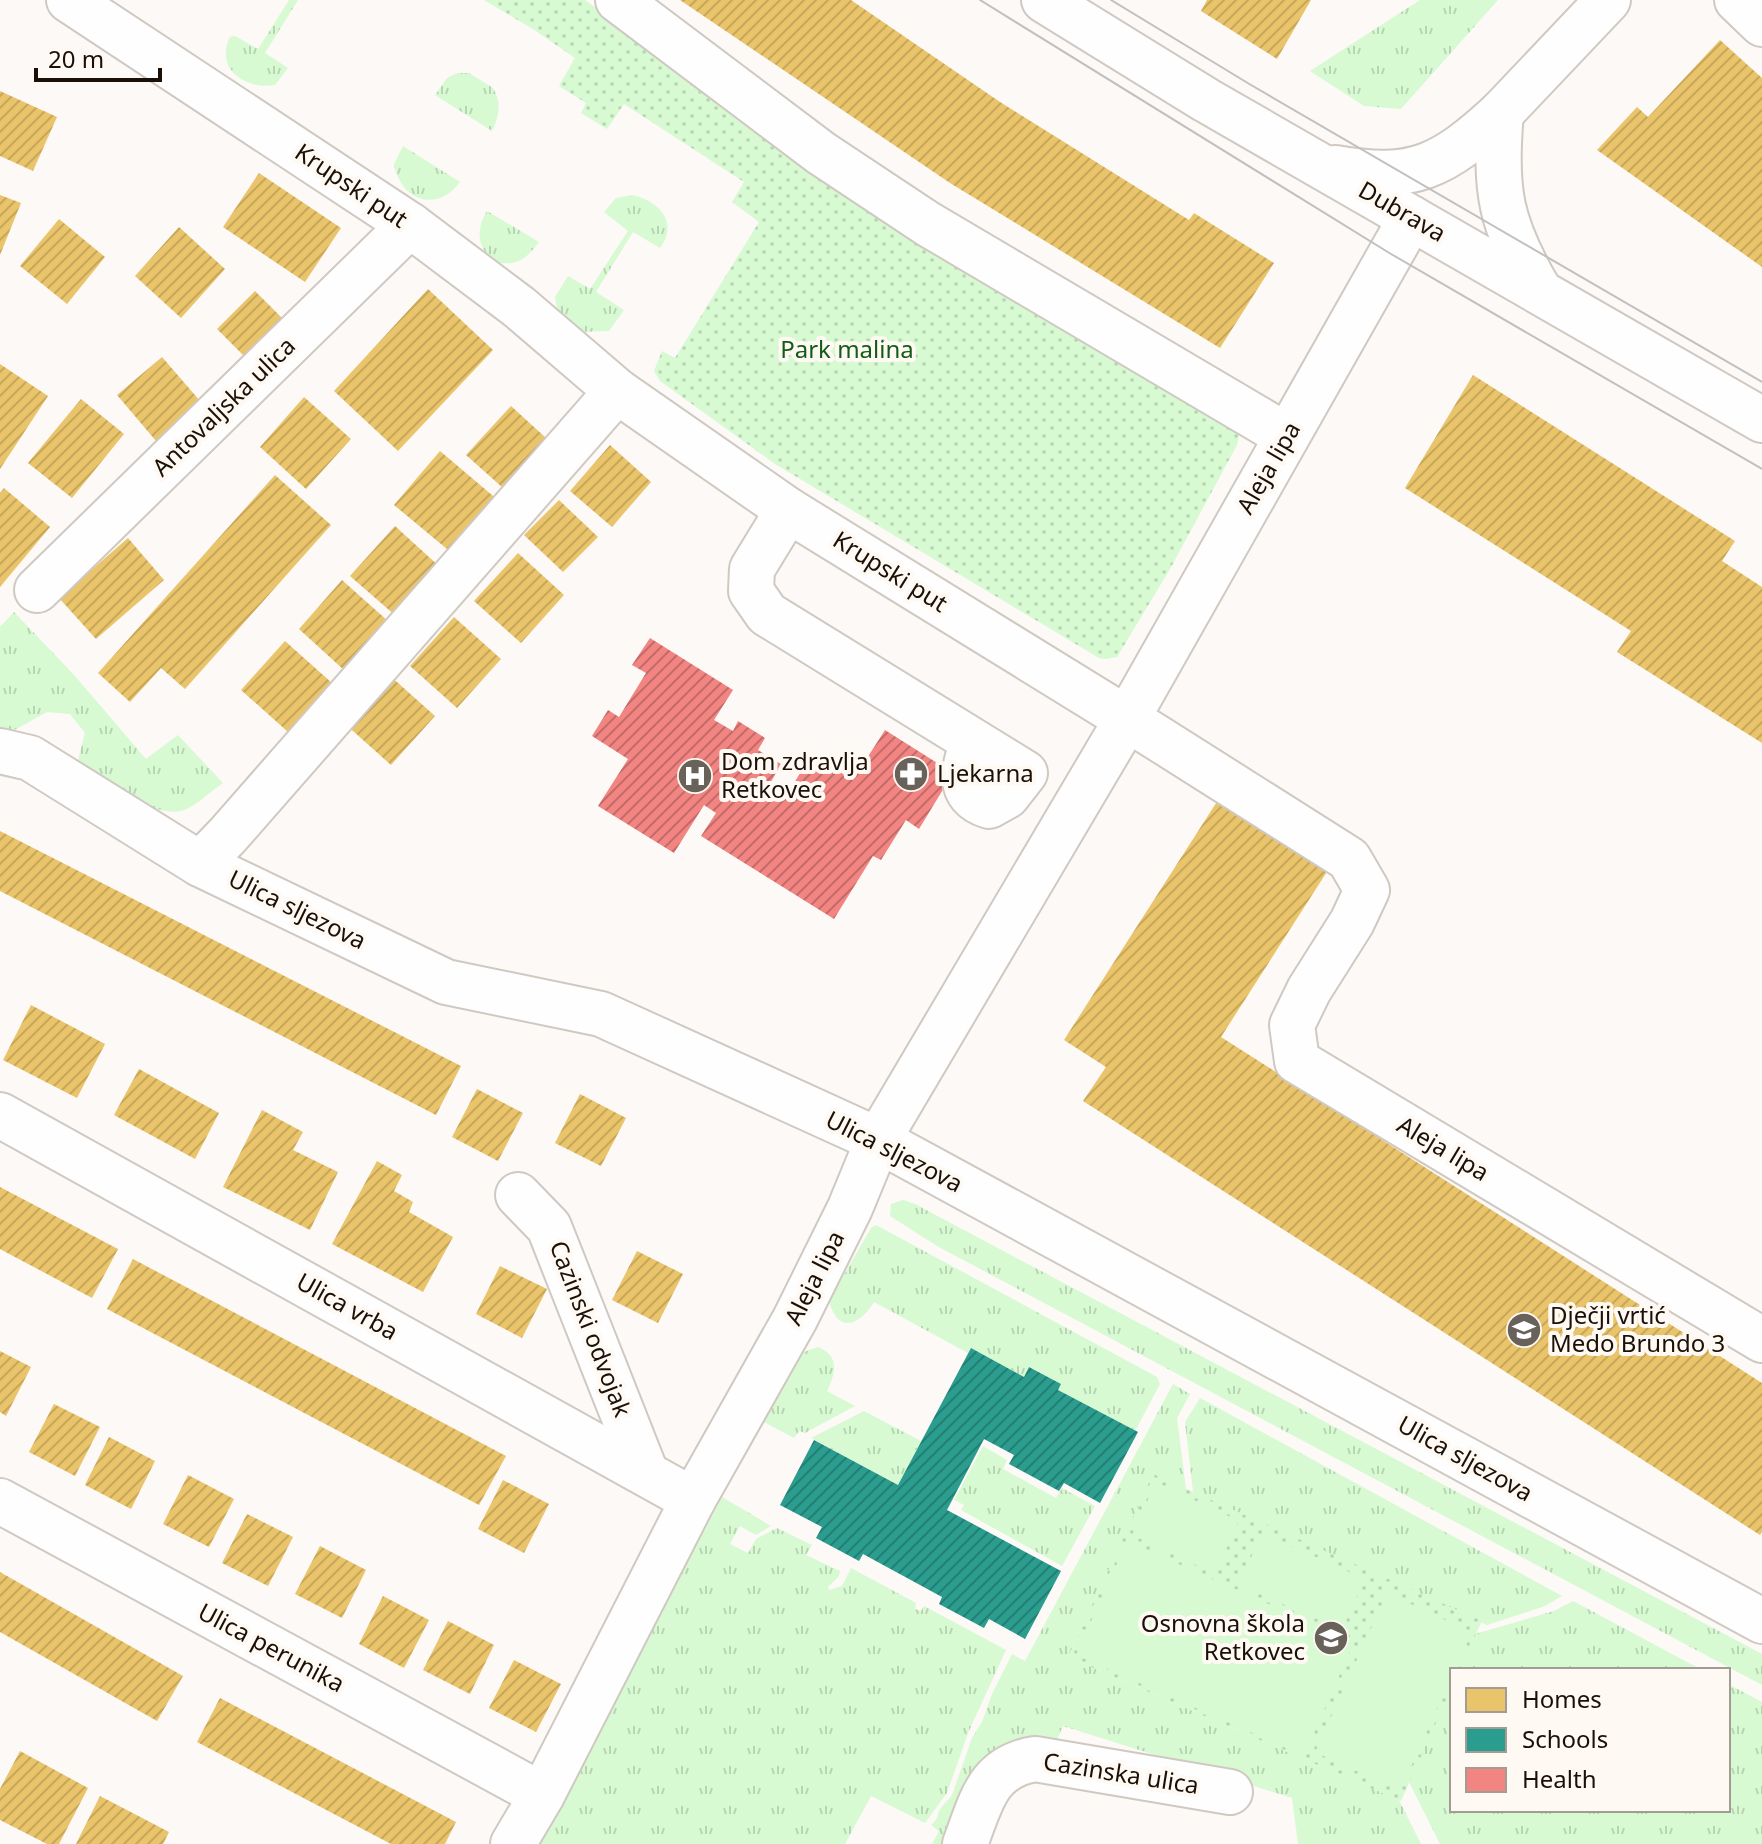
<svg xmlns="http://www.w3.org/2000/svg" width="1762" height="1844" font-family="'Noto Sans',sans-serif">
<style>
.grass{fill:url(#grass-tufts)}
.park{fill:url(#park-dots)}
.pitch{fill:#d7fad2}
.homes{fill:url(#homes-hatch)}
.schools{fill:url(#schools-hatch)}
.health{fill:url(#health-hatch)}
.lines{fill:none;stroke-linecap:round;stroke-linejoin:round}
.minor-casing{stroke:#cfc9c2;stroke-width:48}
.major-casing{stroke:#cfc9c2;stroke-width:48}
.minor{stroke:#fffefe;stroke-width:44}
.major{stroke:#fffefe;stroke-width:44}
.tram{stroke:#c1c0be;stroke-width:2}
.labels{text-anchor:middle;stroke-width:8;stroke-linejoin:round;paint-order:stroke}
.street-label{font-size:24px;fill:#1a1007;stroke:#fff9f3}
.park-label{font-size:24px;fill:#125d15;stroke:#fff9f3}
.poi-label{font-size:24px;fill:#1a1007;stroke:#fff9f3;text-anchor:start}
</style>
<defs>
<pattern id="grass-tufts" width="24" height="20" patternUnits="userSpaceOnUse" patternTransform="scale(2)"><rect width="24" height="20" fill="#d7fad2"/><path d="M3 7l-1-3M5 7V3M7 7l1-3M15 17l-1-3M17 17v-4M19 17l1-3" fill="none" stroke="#b8d5b3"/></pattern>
<pattern id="park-dots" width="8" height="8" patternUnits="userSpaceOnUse" patternTransform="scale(2)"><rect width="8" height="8" fill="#d7fad2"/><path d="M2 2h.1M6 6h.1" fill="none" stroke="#b8d5b3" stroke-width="1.8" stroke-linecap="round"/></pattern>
<pattern id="homes-hatch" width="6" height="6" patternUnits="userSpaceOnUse" patternTransform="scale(2)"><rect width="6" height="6" fill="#e9c46a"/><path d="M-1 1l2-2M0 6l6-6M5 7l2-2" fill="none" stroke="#c7a75a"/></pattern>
<pattern id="schools-hatch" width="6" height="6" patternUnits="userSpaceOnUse" patternTransform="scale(2)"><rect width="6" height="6" fill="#2a9d8f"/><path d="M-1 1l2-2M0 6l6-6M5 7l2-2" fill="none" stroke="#237f73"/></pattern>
<pattern id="health-hatch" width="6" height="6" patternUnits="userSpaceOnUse" patternTransform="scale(2)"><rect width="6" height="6" fill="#f28482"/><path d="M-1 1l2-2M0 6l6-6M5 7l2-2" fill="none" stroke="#c36b68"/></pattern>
</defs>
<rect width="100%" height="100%" fill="#fcf9f6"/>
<!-- grass -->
<g class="grass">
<path d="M289,0H298L265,53L288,68L275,85C246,90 214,69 230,37L235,36L258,49Z"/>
<path d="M1420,0H1498L1401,109L1364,106L1310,71Z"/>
<path d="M457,73H469L493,88C502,103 499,116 492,131L435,95L447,78Z"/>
<path d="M403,146L460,182C437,214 400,200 394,164Z"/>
<path d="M632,195C659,201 679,222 660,248L633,232L596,292L624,310L609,331L580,332L558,314L555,297L568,276L590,289L628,231L604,212L616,198Z"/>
<path d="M487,211L539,242C526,259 519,265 497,263C477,250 475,230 487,211Z"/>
<path d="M14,612L75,676L146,759L178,735L223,783C211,791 194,808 181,811C150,817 102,780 77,764L85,733L70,714L47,712L9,733L0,732V627Z"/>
<path d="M903,1200L915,1204L1762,1654V1685L937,1246L890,1216L891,1204Z"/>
<path d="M876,1225L1157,1377L1160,1384L1135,1431L1058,1390L1061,1384L1030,1367L1024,1377L971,1348L968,1353L874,1302C860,1325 838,1335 829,1301L871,1228Z"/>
<path d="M818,1347C840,1356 836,1373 827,1391L855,1406L805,1433L799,1431L794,1438L764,1422L801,1353Z"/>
<path d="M1173,1384L1190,1394L1177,1418L1186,1489L1153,1475L1068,1657L1399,1800L1421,1844H1298L1292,1798L1063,1726L1054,1747L952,1844H932L939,1831L931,1825L936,1820L940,1809L952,1795L972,1738L982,1722L992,1694L1012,1654L1025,1661Z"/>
<path d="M1200,1398L1562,1596L1545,1606L1487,1625L1193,1492L1185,1422Z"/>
<path d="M864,1411L921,1441L898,1485L811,1438Z"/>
<path d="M983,1446L1007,1460L1003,1469L1056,1498L1062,1488L1095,1506L1062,1566L961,1510L964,1505L954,1500Z"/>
<path d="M722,1497L771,1526L756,1535L740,1526L730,1544L748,1553L756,1539L777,1528L812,1545L806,1555L840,1571L839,1576L828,1587L829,1590L842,1586L851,1568L916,1603L915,1609L921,1611L924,1606L1006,1650L968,1733L947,1793L925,1823L871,1796L845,1844H537Z"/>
<path d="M1573,1601L1702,1670H1459L1475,1634L1554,1611Z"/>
<path d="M1728,1684L1762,1702V1844H1440L1409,1782L1452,1686V1810H1728Z"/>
</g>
<!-- park -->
<g class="park">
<path d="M484,0H585L747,115L1234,428L1239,436L1237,445L1170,569L1117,657L1104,659L1099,658L775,464L660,381L654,371L662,351L675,358L759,222L732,202L744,182L624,104L607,129L581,113L586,103L559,86L575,58L536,31Z"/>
<path d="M1153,1474L1482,1621L1459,1670H1452V1687L1401,1801L1068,1657Z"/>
</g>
<!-- pitch -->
<g class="pitch">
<path d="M1156,1482L1239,1521L1215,1574L1132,1535Z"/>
<path d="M1262,1533L1365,1579L1342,1630L1239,1585Z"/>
<path d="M1127,1541L1354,1642L1304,1756L1076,1655Z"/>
<path d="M1387,1593L1472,1632L1455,1670H1452V1676L1400,1791L1315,1752Z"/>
</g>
<!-- homes -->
<g class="homes">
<path d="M680,0H851L1000,102L1189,220L1194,213L1274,263L1220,348L950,183Z"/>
<path d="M1207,0H1311L1277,59L1201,11Z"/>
<path d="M1720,40L1762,78V267L1597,150L1637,107L1648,117Z"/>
<path d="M0,91L57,117L33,171L0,156Z"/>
<path d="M259,173L341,228L305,282L223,227Z"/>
<path d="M0,195L21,203L0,255Z"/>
<path d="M59,219L105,257L67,304L20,266Z"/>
<path d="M179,227L225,269L181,318L135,276Z"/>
<path d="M428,289L493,350L398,451L334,391Z"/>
<path d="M255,291L286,322L248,360L217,329Z"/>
<path d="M162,357L207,409L162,448L117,395Z"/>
<path d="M0,364L48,396L0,469Z"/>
<path d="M1473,375L1735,541L1722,561L1762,587V743L1617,652L1631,631L1405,488Z"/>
<path d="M304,397L351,439L306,489L260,447Z"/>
<path d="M81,399L124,434L72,498L28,463Z"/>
<path d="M511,406L557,448L513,497L466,455Z"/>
<path d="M610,445L651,482L612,527L570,491Z"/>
<path d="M440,451L499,501L453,554L394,505Z"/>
<path d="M275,475L331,525L185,689L161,668L130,702L98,673Z"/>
<path d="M4,488L50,527L0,587V493Z"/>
<path d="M559,500L598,537L563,572L524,535Z"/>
<path d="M395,526L441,568L397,617L350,576Z"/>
<path d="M128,538L164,580L96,639L59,598Z"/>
<path d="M518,553L564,595L521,643L474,601Z"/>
<path d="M342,580L389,622L345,671L299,629Z"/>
<path d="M454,617L501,659L457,708L410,666Z"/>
<path d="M285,641L332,683L288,732L241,690Z"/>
<path d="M388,674L435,716L391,765L344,723Z"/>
<path d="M1220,797L1330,867L1221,1037L1762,1383V1532L1760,1535L1083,1101L1106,1067L1064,1040Z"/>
<path d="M0,831L461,1066L436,1115L0,891Z"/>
<path d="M31,1005L105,1044L77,1098L3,1060Z"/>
<path d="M139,1069L219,1113L195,1159L114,1115Z"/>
<path d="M477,1089L523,1113L498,1161L452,1137Z"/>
<path d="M580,1094L626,1118L601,1166L555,1143Z"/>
<path d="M262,1110L303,1132L293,1150L338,1172L310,1230L223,1187Z"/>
<path d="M377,1161L402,1175L394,1191L413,1202L409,1212L453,1237L423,1292L332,1244Z"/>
<path d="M0,1187L118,1249L92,1298L0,1249Z"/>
<path d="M637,1251L683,1274L658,1323L612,1300Z"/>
<path d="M133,1259L506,1456L479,1505L107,1309Z"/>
<path d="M500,1266L547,1289L522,1338L476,1314Z"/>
<path d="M0,1351L31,1367L6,1416L0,1412Z"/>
<path d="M54,1404L100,1427L75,1476L29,1452Z"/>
<path d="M109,1437L155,1461L131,1509L85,1485Z"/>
<path d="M188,1475L234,1499L209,1547L163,1524Z"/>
<path d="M503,1480L549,1504L524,1553L478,1529Z"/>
<path d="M247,1514L293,1537L268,1586L222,1563Z"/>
<path d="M320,1546L366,1570L342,1618L295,1594Z"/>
<path d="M0,1572L183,1676L157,1721L0,1632Z"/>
<path d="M383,1596L429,1620L404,1668L359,1644Z"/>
<path d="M448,1621L494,1645L470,1694L423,1670Z"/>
<path d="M514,1660L561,1684L536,1732L489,1708Z"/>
<path d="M220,1698L456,1822L445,1844H391L197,1742Z"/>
<path d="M20,1751L88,1788L59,1844H47L0,1820V1789Z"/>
<path d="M100,1796L169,1832L163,1844H76Z"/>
</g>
<!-- schools -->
<path class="schools" d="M971,1348L1024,1377L1029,1367L1061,1384L1058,1390L1138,1432L1100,1503L1064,1483L1059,1491L1009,1464L1014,1455L984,1439L947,1510L1061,1571L1025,1639L989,1619L984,1628L939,1604L942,1597L863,1554L859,1561L816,1538L822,1527L780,1505L814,1440L898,1485Z"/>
<!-- health -->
<path class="health" d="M650,638L733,690L714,720L733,731L738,721L765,738L758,750L781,764L767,789L784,799L812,754L853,780L885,730L953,773L919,829L906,820L881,860L873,856L834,919L701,836L716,813L704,805L674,853L598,806L628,759L592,736L608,710L619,717L646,673L632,665Z"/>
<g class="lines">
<!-- minor casing -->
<g class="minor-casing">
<g id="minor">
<path d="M69,0L410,225L519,307L617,391L788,510L1153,735L1349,859L1367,890L1352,922L1309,990L1292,1025L1297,1061L1762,1340"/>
<path d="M618,0L821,153L928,224L1287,436"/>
<path d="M1737,0L1762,24"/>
<path d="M1501,113L1608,0"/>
<path d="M788,510L752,569L751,591L767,614L1025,773L1007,796L989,806C955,795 964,768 973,741"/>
<path d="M37,590L410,225"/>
<path d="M0,751L30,758L200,864L446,982L601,1014L878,1140L1762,1621"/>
<path d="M200,864L228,835L617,391"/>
<path d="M0,1115L693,1500"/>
<path d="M518,1195L549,1227L646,1473"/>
<path d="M0,1501L542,1795"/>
<path d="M513,1844L542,1795L693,1500L795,1319L850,1208L878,1140L1127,719L1411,218"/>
<path d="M965,1844C981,1803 986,1767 1035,1759L1230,1792"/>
</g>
</g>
<!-- major casing -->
<g class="major-casing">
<g id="major">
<path d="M1044,0L1206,100L1762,420"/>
<path d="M1501,113C1494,189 1500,224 1539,290"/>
<path d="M1335,168C1415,182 1443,166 1501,113"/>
</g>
</g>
<!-- minor -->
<use href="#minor" class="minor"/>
<!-- major -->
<use href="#major" class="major"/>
<!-- tram -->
<g class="tram">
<path d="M980,0L1391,254L1762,469"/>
<path d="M1111,0L1251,85L1762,382"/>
</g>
</g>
<!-- icons -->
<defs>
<g id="pharmacy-disc" transform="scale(1.8)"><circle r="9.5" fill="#69625b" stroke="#fff9f3"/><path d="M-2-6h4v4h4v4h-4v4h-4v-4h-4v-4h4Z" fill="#fff"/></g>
<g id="hospital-disc" transform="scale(1.8)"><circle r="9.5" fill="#69625b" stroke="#fff9f3"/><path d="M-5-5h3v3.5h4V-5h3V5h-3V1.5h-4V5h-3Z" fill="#fff"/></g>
<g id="school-disc" transform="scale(1.8)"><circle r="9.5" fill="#69625b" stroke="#fff9f3"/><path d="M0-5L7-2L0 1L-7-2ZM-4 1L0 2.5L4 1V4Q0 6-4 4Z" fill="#fff"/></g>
</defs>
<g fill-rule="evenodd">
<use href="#pharmacy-disc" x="911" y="774"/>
<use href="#hospital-disc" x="695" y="776"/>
<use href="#school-disc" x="1524" y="1330"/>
<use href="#school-disc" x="1331" y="1638"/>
</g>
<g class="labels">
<!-- street labels -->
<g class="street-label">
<text transform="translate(351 186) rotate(34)" y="8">Krupski put</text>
<text transform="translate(1402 212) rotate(30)" y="8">Dubrava</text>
<text transform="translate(224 407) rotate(-44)" y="8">Antovaljska ulica</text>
<text transform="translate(1269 468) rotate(-60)" y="8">Aleja lipa</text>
<text transform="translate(890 572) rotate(32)" y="8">Krupski put</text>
<text transform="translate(297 910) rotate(26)" y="8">Ulica sljezova</text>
<text transform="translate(1443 1149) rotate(31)" y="8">Aleja lipa</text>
<text transform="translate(894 1152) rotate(27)" y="8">Ulica sljezova</text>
<text transform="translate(815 1278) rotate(-63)" y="8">Aleja lipa</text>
<text transform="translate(347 1307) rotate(29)" y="8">Ulica vrba</text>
<text transform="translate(590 1329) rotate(69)" y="8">Cazinski odvojak</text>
<text transform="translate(1465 1459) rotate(29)" y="8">Ulica sljezova</text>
<text transform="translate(271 1648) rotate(28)" y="8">Ulica perunika</text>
<text transform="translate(1121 1774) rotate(9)" y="8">Cazinska ulica</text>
</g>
<!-- park labels -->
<g class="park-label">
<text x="847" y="358">Park malina</text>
</g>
<!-- poi labels -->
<g class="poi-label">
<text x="721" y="770">Dom zdravlja<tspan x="721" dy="28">Retkovec</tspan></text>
<text x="937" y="782">Ljekarna</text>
<text x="1550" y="1324">Dječji vrtić<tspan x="1550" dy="28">Medo Brundo 3</tspan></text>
<text x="1305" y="1632" text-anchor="end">Osnovna škola<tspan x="1305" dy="28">Retkovec</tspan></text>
</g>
</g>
<!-- legend -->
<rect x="1450" y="1668" width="280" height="144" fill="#fff9f3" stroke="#a39c95" stroke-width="2"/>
<rect x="1466" y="1688" width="40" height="24" fill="#e9c46a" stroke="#a39c95" stroke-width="2"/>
<text x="1522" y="1708" font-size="24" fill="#1a1007">Homes</text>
<rect x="1466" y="1728" width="40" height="24" fill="#2a9d8f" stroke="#a39c95" stroke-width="2"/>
<text x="1522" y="1748" font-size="24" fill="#1a1007">Schools</text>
<rect x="1466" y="1768" width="40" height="24" fill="#f28482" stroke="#a39c95" stroke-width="2"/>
<text x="1522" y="1788" font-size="24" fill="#1a1007">Health</text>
<!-- scale -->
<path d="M36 68v12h124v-12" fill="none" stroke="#1a1007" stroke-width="4"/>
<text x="48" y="68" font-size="24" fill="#1a1007" stroke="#fff9f3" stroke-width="6" paint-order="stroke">20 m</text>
</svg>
